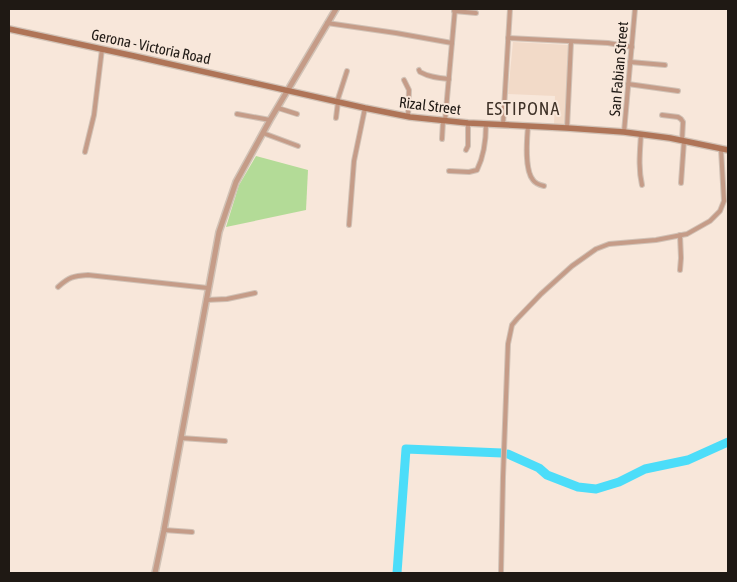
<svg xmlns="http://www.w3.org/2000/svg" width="737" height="582" font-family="'Asap Condensed',sans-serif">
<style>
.built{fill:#f2dac8}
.green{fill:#b3db97}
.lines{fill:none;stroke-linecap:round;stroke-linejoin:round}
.river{stroke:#4cddf9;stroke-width:9}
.minor-casing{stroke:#d1c2b6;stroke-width:6}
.tertiary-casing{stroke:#d1c2b6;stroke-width:8}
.secondary-casing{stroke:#d1c2b6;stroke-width:8}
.minor{stroke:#c59c88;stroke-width:4}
.tertiary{stroke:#c59c88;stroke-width:5}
.secondary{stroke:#af7457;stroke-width:5.5}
.labels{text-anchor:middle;stroke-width:4;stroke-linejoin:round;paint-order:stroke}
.street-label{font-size:15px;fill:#1f1914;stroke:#f8e7da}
.quarter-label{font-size:18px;letter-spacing:1px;fill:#3f3228;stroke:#f8e7da}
</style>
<rect width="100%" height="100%" fill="#f8e7da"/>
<!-- built -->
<path class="built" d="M513,42L569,45L565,125H554L555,96L508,94Z"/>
<!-- green -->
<path class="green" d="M256,156L308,170L306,210L226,227L239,185Z"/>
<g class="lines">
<!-- river -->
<g class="river">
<path d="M508,454L539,468L547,475L578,487L596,489L619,482L645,469L688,460L728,442"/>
<path d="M397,573L406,449L502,453"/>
</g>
<!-- minor casing -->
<g class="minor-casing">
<g id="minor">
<path d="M454,11L476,13"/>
<path d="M327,23L396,33L452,43"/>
<path d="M508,38L608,43L632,47"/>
<path d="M630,62L665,65"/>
<path d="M419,70L420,72C429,77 438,78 449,79"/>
<path d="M404,80L409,90L408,117"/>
<path d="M628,84L678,91"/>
<path d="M337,102L347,71"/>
<path d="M278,108L297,114"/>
<path d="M237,114L270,120"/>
<path d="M662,115L678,117L681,119L683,122L682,141"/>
<path d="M336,118L338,102"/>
<path d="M445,121L455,9"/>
<path d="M503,125L510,9"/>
<path d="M528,126C527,139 524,169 533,180C535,183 540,185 544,186"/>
<path d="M567,128L571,42"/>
<path d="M624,132L635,9"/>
<path d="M263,133L298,146"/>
<path d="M641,134C640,151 638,168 642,185"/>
<path d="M442,139L443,121"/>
<path d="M466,150L468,146V123"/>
<path d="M85,152L94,115L102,49"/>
<path d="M449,171L469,172L477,170C484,156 486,140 486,124"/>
<path d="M681,183L684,141"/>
<path d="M349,225L354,161L365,108"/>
<path d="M680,235L681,258L680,270"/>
<path d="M58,287C69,277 73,276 88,275L208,288"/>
<path d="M206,300L227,299L255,293"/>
<path d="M181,438L225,441"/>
<path d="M164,530L192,532"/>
<path d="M501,573L503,477L508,344L512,325L517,319L541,294L572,266L596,249L609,244L656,240L687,234L710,221L720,211L724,201L721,149"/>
</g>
</g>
<!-- tertiary casing -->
<g class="tertiary-casing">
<path id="tertiary" d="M155,573L164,530L219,232L236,182L270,120L336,9"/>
</g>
<!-- secondary casing -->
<g class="secondary-casing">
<path id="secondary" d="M9,29L134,56L365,108L410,117L468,123L567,128L624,132L670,138L728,150"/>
</g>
<!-- minor -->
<use href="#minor" class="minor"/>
<!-- tertiary -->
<use href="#tertiary" class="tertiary"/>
<!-- secondary -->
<use href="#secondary" class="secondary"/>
</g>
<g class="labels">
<!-- street labels -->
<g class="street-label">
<text transform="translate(151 47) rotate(12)" y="5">Gerona - Victoria Road</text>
<text transform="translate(619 69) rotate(-85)" y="5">San Fabian Street</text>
<text transform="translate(430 106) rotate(7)" y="5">Rizal Street</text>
</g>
<!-- quarter labels -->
<g class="quarter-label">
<text x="523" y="115">ESTIPONA</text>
</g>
</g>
<!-- border -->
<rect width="737" height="582" fill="none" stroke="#1f1914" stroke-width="20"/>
</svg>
